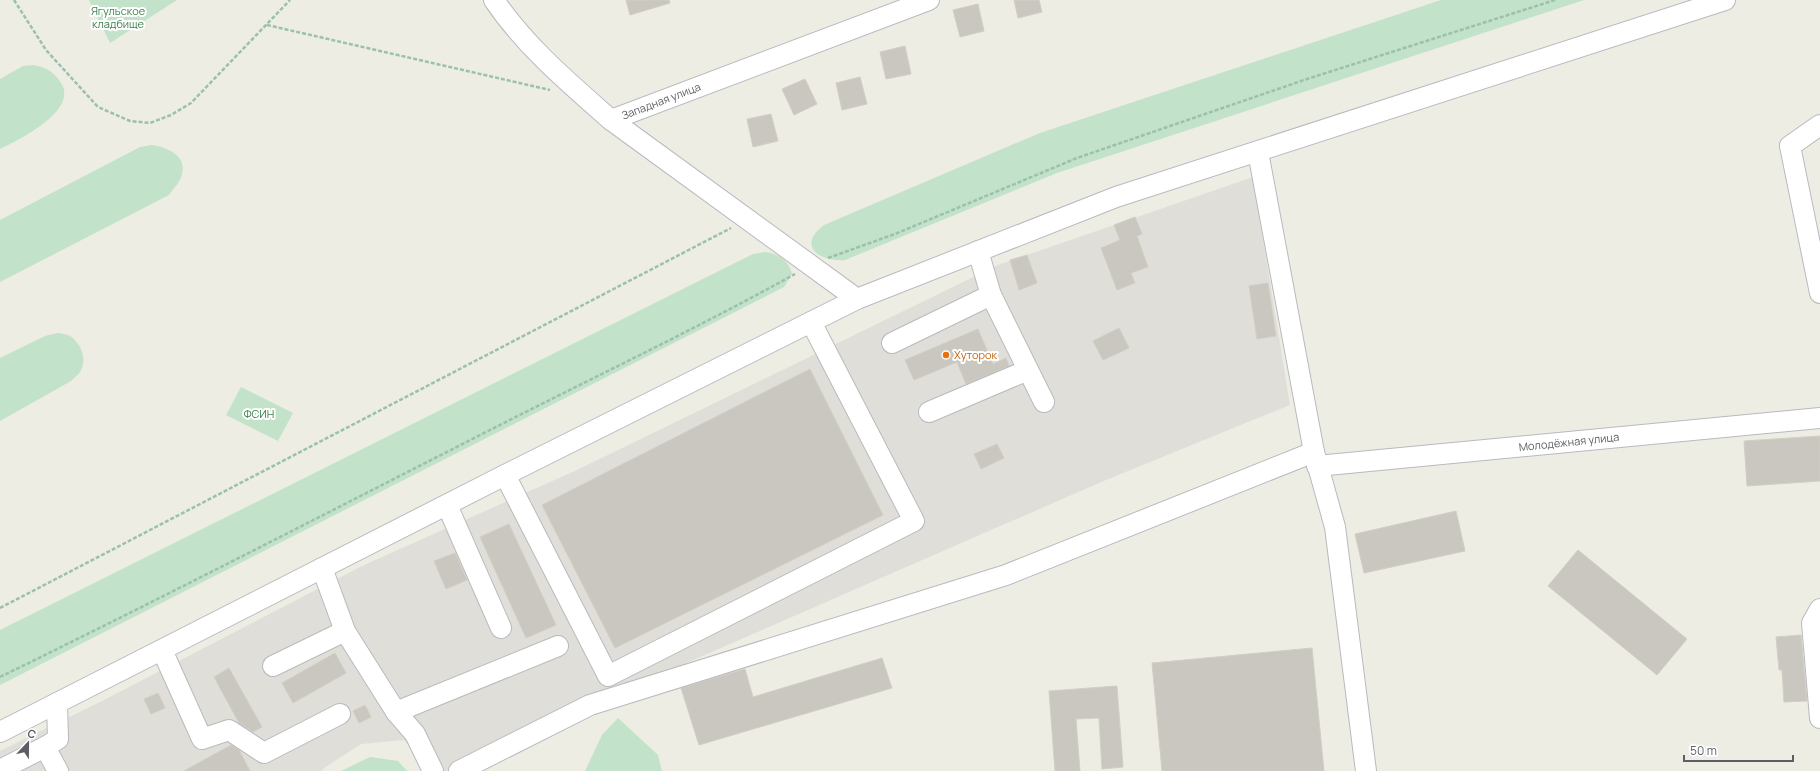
<svg xmlns="http://www.w3.org/2000/svg" width="1820" height="771" font-family="Manrope,sans-serif">
<style>
.industrial{fill:#dfded8}
.green{fill:#c2e2c9}
.building{fill:#c9c7c0;stroke:#d1cfc3}
.lines{fill:none;stroke-linecap:round;stroke-linejoin:round}
.minor-casing{stroke:#b9babf;stroke-width:22}
.path{stroke:#9bc0ad;stroke-width:2.5;stroke-dasharray:4 2;stroke-linecap:butt}
.minor{stroke:#fff;stroke-width:20}
.food-dot{fill:#e8710a;stroke:#fff;stroke-width:1.5}
.labels{text-anchor:middle;stroke-width:4;stroke-linejoin:round;paint-order:stroke}
.park-label{font-size:11px;fill:#3d814d;stroke:#fff}
.street-label{font-size:11px;fill:#5c5e63;stroke:#fff}
.food-label{font-size:11px;fill:#c56008;stroke:#fff;text-anchor:start}
</style>
<rect width="100%" height="100%" fill="#edede4"/>
<!-- industrial -->
<path class="industrial" d="M1253,177L1290,405L1106,480L590,705L459,771H429L404,740L361,744L324,768L322,771H0V751L104,700L362,566L579,469L998,265Z"/>
<!-- green -->
<g class="green">
<path d="M89,0H177L110,43Z"/>
<path d="M1441,0H1584L1057,173L845,260C820,262 796,246 824,225L1040,133Z"/>
<path d="M34,65C47,68 54,72 61,83C79,110 19,140 0,149V79L23,66Z"/>
<path d="M152,145C166,147 187,155 182,174C181,181 173,189 169,195L0,282V220L140,147Z"/>
<path d="M766,252C779,254 789,261 792,274L784,287L0,685V630L753,254Z"/>
<path d="M58,333C62,334 67,334 70,336C81,343 88,360 80,372C78,375 74,378 71,381L0,421V358L45,336Z"/>
<path d="M241,387L293,413L278,441L226,415Z"/>
<path d="M618,718L658,755L662,771H585L602,735Z"/>
<path d="M370,757L398,761L407,771H341Z"/>
</g>
<!-- building -->
<g class="building">
<path d="M626,0H669L670,3L630,15Z"/>
<path d="M1014,0H1039L1042,12L1018,18Z"/>
<path d="M978,4L984,31L960,37L953,10Z"/>
<path d="M905,46L911,74L886,79L880,52Z"/>
<path d="M860,77L867,104L842,110L836,83Z"/>
<path d="M805,79L817,104L794,115L782,89Z"/>
<path d="M771,114L778,141L753,147L747,119Z"/>
<path d="M1135,217L1142,234L1137,236L1148,267L1131,273L1135,283L1117,290L1101,248L1120,240L1114,225Z"/>
<path d="M1027,255L1037,283L1019,290L1010,260Z"/>
<path d="M1268,283L1276,336L1257,339L1249,286Z"/>
<path d="M1119,328L1129,348L1103,360L1093,341Z"/>
<path d="M978,329L993,364L1006,358L1009,366L966,384L957,362L914,380L905,360Z"/>
<path d="M810,369L883,515L615,648L542,505Z"/>
<path d="M1820,436V481L1747,486L1744,441Z"/>
<path d="M997,444L1004,458L981,469L974,454Z"/>
<path d="M1456,511L1465,551L1364,573L1355,534Z"/>
<path d="M509,524L556,625L526,638L480,537Z"/>
<path d="M1578,550L1687,639L1657,675L1548,586Z"/>
<path d="M455,553L467,580L446,589L434,561Z"/>
<path d="M1801,635L1807,701L1784,702L1782,670H1779L1776,637Z"/>
<path d="M1312,648L1324,771H1162L1152,663Z"/>
<path d="M335,653L346,673L293,703L282,683Z"/>
<path d="M882,658L892,688L699,745L681,688L745,669L753,697Z"/>
<path d="M229,668L262,727L253,732L239,723L214,677Z"/>
<path d="M1117,686L1123,767L1102,769L1099,718L1076,719L1080,771H1055L1049,691Z"/>
<path d="M158,693L165,708L151,714L144,699Z"/>
<path d="M365,705L371,717L359,723L353,711Z"/>
<path d="M231,745L239,750L250,771H184Z"/>
</g>
<g class="lines">
<!-- minor casing -->
<g class="minor-casing">
<g id="minor">
<path d="M494,0C525,46 569,83 611,120"/>
<path d="M1820,125L1790,146L1820,293"/>
<path d="M1258,152L1314,452L1335,527L1366,771"/>
<path d="M991,295L1044,402"/>
<path d="M857,299L611,120L929,0"/>
<path d="M892,343L991,295L978,251"/>
<path d="M929,412L1028,370"/>
<path d="M1317,466L1820,418"/>
<path d="M505,475L608,676L914,521L811,322"/>
<path d="M447,505L501,628"/>
<path d="M322,568L345,631L396,712L415,734L433,771"/>
<path d="M1820,609L1812,623L1820,718"/>
<path d="M162,650L202,739L229,730L264,753L340,714"/>
<path d="M273,666L345,631"/>
<path d="M396,712L558,646"/>
<path d="M0,732L505,475L857,299L1116,197L1725,0"/>
<path d="M45,747L58,739L57,703"/>
<path d="M0,770L45,747L58,771"/>
<path d="M459,771L590,705L1006,575L1314,452"/>
</g>
</g>
<!-- path -->
<g class="path">
<path d="M14,0L46,50L98,107L130,121L150,123L171,115L191,103L290,0"/>
<path d="M267,25L550,90"/>
<path d="M828,258L895,234L1077,158L1307,79L1555,0"/>
<path d="M0,608L731,228"/>
<path d="M0,677C164,597 325,514 488,431C590,379 694,330 795,274"/>
</g>
<!-- minor -->
<use href="#minor" class="minor"/>
</g>
<!-- markers -->
<circle class="food-dot" cx="946" cy="355" r="4"/>
<g class="labels">
<!-- park labels -->
<g class="park-label">
<text x="118" y="15">Ягульское<tspan x="118" dy="13">кладбище</tspan></text>
<text x="259" y="418">ФСИН</text>
</g>
<!-- street labels -->
<g class="street-label">
<text transform="translate(661 101) rotate(-21)" y="4">Западная улица</text>
<text transform="translate(1569 442) rotate(-6)" y="4">Молодёжная улица</text>
</g>
<!-- food labels -->
<g class="food-label">
<text x="954" y="359">Хуторок</text>
</g>
</g>
<!-- north arrow -->
<g transform="translate(28 743) rotate(22)" stroke="#ffffff" stroke-width="3" paint-order="stroke">
<path d="M0-3L7 15L0 10L-7 15Z" fill="#5c5e63"/>
<text y="-6" font-size="11" font-weight="bold" text-anchor="middle" fill="#5c5e63">С</text>
</g>
<!-- scale -->
<path d="M1684 755v6h109v-6" fill="none" stroke="#5c5e63" stroke-width="2"/>
<text x="1690" y="755" font-size="12" fill="#5c5e63" stroke="#ffffff" stroke-width="3" paint-order="stroke">50 m</text>
</svg>
